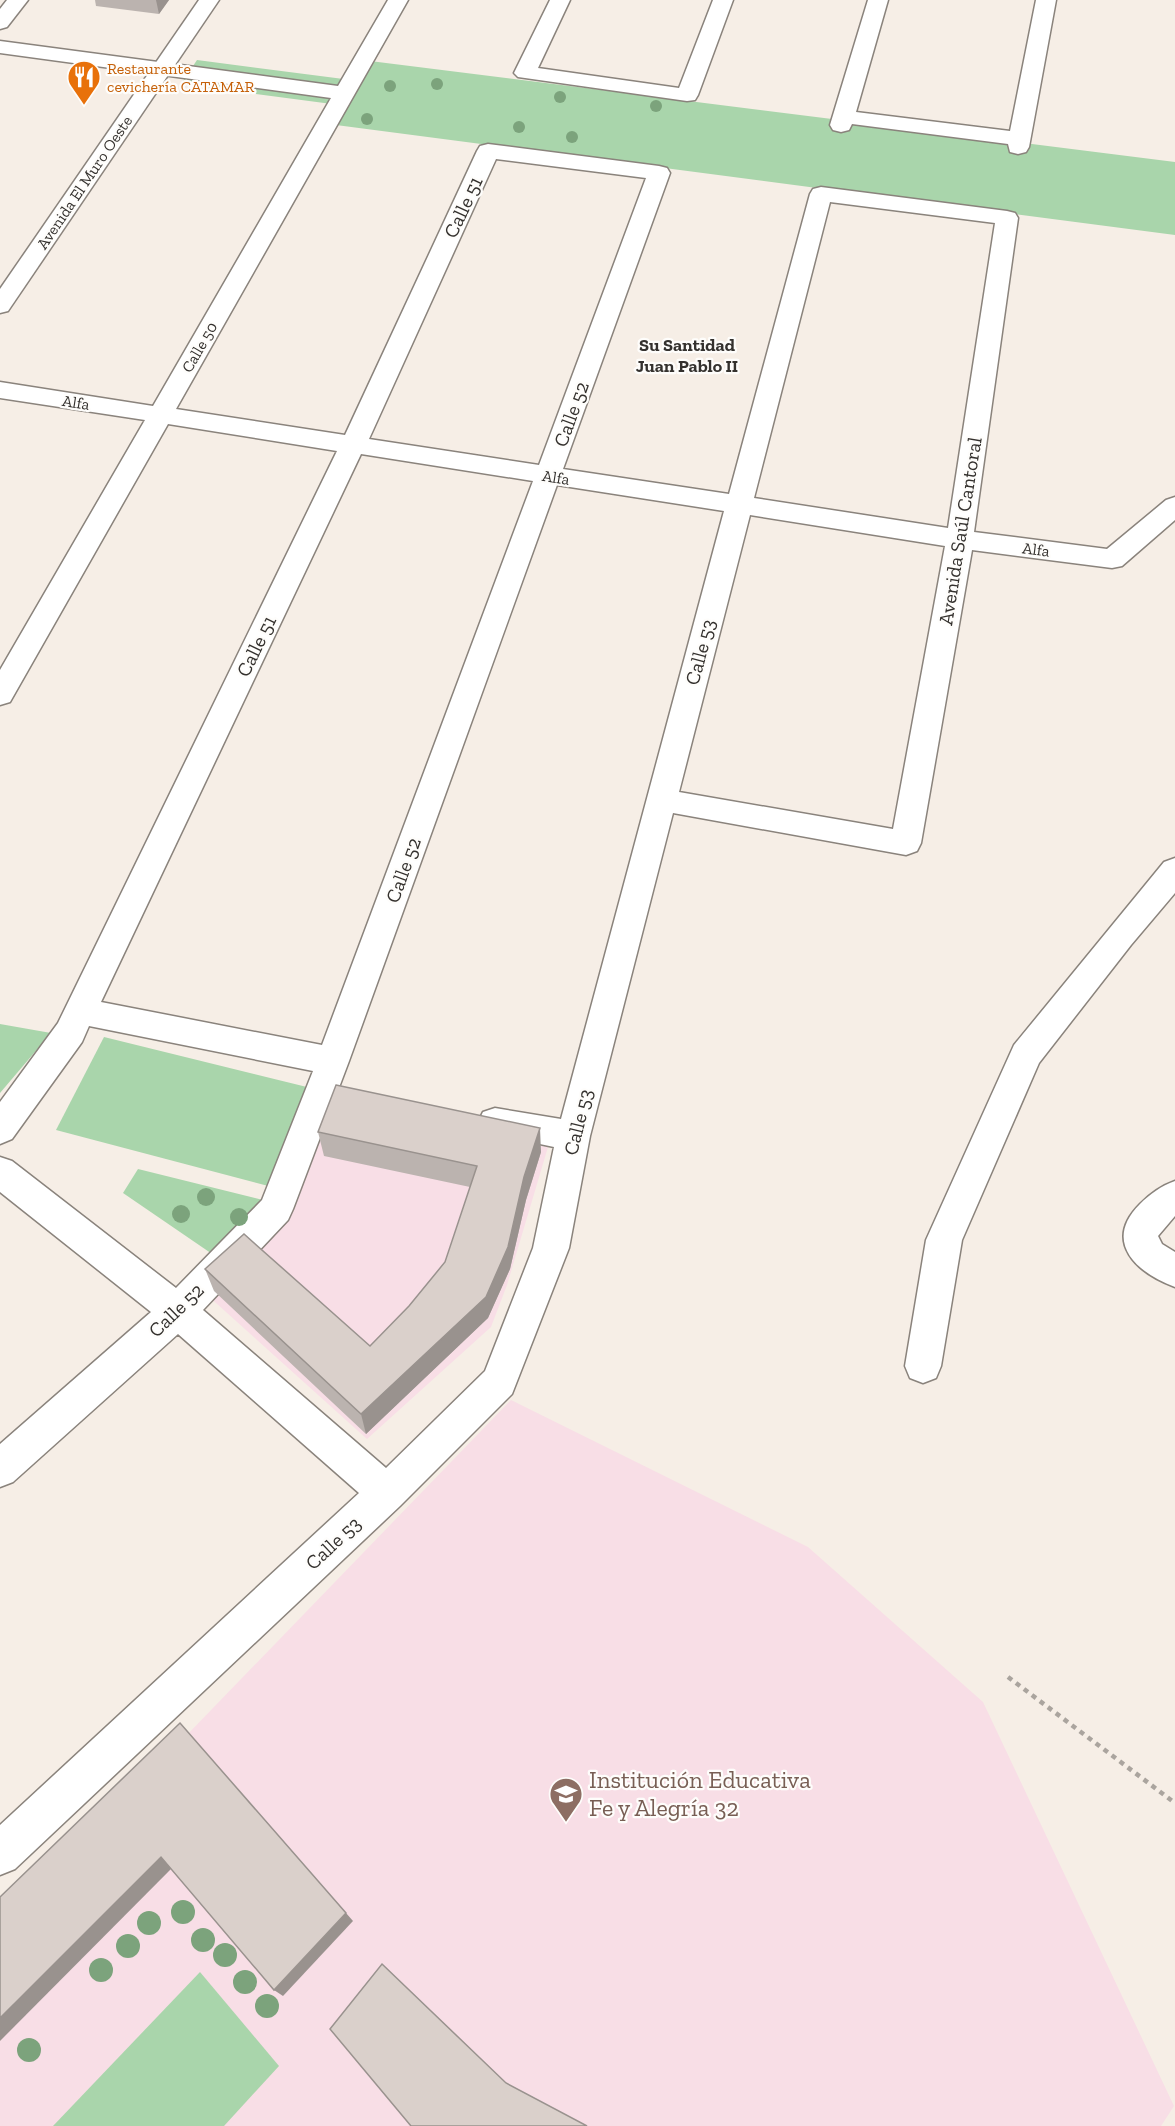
<svg xmlns="http://www.w3.org/2000/svg" width="1175" height="2126" font-family="'Zilla Slab',serif">
<style>
.education{fill:#f8dee6}
.green{fill:#a9d5ab}
.lines{fill:none;stroke-linecap:round;stroke-linejoin:round}
.street-casing{stroke:#8a837c;stroke-width:3}
.secondary-casing{stroke:#8a837c;stroke-width:3}
.path{stroke:#aaa49e;stroke-width:4.5;stroke-dasharray:5 5;stroke-linecap:butt}
.street{fill:#fff;fill-rule:evenodd}
.secondary{fill:#fff;fill-rule:evenodd}
.tree{fill:#7ca37c}
.wall{fill:#bbb3af}
.shaded-wall{fill:#99928e}
.building{fill:#dad0cb;stroke:#99928e;stroke-width:1.5}
.labels{text-anchor:middle;stroke-width:4.5;stroke-linejoin:round;paint-order:stroke}
.far-food-label{font-size:16px;fill:#c56008;stroke:#fefdfb;text-anchor:start}
.far-street-label{font-size:16px;fill:#34312e;stroke:#fefdfb}
.far-neighbourhood-label{font-size:18px;font-weight:bold;fill:#34312e;stroke:#fefdfb}
.street-label{font-size:20px;fill:#34312e;stroke:#fefdfb}
.near-education-label{font-size:24px;fill:#785e54;stroke:#fefdfb;text-anchor:start}
</style>
<rect width="100%" height="100%" fill="#f6eee6"/>
<!-- education -->
<g class="education">
<path d="M324,1102L548,1147L507,1285L491,1327L367,1439L206,1294Z"/>
<path d="M511,1400L808,1547L983,1702L1174,2106L1161,2126H0V1909L184,1738Z"/>
</g>
<!-- green -->
<g class="green">
<path d="M197,60L359,81L370,61L1175,162V235L336,125L347,106L181,84Z"/>
<path d="M0,1024L51,1033L0,1093Z"/>
<path d="M104,1037L315,1089L272,1187L56,1130Z"/>
<path d="M138,1169L271,1202L218,1258L123,1193Z"/>
<path d="M200,1972L279,2066L224,2126H53Z"/>
</g>
<g class="lines">
<!-- street casing -->
<g class="street-casing">
<g id="street">
<path d="M7,0H28L7,27L0,29V9Z"/>
<path d="M388,0H408L176,409L345,435L477,151L480,146L488,144L659,166L667,168L670,173L563,469L729,494L810,194L813,189L821,187L1007,211L1015,213L1018,218L974,532L1107,549L1166,500L1175,497V520L1122,566L1112,568L972,550L921,843L917,851L906,855L673,813L590,1136L569,1248L512,1394L400,1506L15,1869L0,1875V1825L359,1493L178,1334L13,1482L0,1487V1444L151,1312L0,1192V1157L12,1161L176,1288L262,1200L313,1071L89,1026L82,1042L12,1139L0,1144V1102L58,1023L337,451L168,424L10,702L0,705V670L145,420L0,398V382L153,406L331,98L0,53V41L338,86ZM496,159L646,178L539,465L369,439ZM830,202L995,223L948,528L754,498ZM361,454L533,481L322,1045L101,1002ZM557,485L724,511L561,1119L495,1108L483,1112L478,1122L483,1132L554,1147L533,1248L485,1371L386,1468L203,1310L288,1220L293,1209L349,1061ZM750,515L945,546L893,829L679,792Z"/>
<path d="M550,0H570L538,68L679,88L713,0H733L698,95L695,100L687,101L518,77L514,73Z"/>
<path d="M868,0H888L856,112L1010,131L1036,0H1056L1029,147L1026,152L1018,154L1010,152L1008,144L852,124L849,130L841,132L833,130L830,125Z"/>
<path d="M1175,858V893L1131,945L1039,1063L962,1240L941,1366L936,1378L923,1383L910,1378L905,1366L926,1240L1014,1045L1164,862Z"/>
<path d="M1175,1181V1216L1158,1236L1162,1244L1175,1252V1287C1137,1273 1102,1242 1140,1204C1150,1194 1161,1186 1175,1181Z"/>
</g>
</g>
<!-- secondary casing -->
<g class="secondary-casing">
<path id="secondary" d="M199,0H219L8,311L0,313V289Z"/>
</g>
<!-- path -->
<path class="path" d="M1008,1677L1175,1803"/>
<!-- street -->
<use href="#street" class="street"/>
<!-- secondary -->
<use href="#secondary" class="secondary"/>
</g>
<!-- trees -->
<g class="tree">
<circle cx="437" cy="84" r="6"/>
<circle cx="390" cy="86" r="6"/>
<circle cx="560" cy="97" r="6"/>
<circle cx="656" cy="106" r="6"/>
<circle cx="367" cy="119" r="6"/>
<circle cx="519" cy="127" r="6"/>
<circle cx="572" cy="137" r="6"/>
<circle cx="206" cy="1197" r="9"/>
<circle cx="181" cy="1214" r="9"/>
<circle cx="239" cy="1217" r="9"/>
<circle cx="183" cy="1912" r="12"/>
<circle cx="149" cy="1923" r="12"/>
<circle cx="203" cy="1940" r="12"/>
<circle cx="128" cy="1946" r="12"/>
<circle cx="225" cy="1955" r="12"/>
<circle cx="101" cy="1970" r="12"/>
<circle cx="245" cy="1982" r="12"/>
<circle cx="267" cy="2006" r="12"/>
<circle cx="29" cy="2050" r="12"/>
</g>
<!-- wall -->
<g class="wall">
<path d="M95,0H169L159,14L96,6Z"/>
<path d="M318,1132L541,1152L526,1200L510,1269L488,1318L366,1434L214,1291L205,1269L370,1346L409,1306L445,1262L470,1187L324,1156Z"/>
</g>
<!-- shaded-wall -->
<g class="shaded-wall">
<path d="M156,0H169L159,14Z"/>
<path d="M540,1128L541,1152L526,1200L510,1269L488,1318L366,1434L361,1414L524,1177Z"/>
<path d="M161,1857L173,1867L0,2041V2018Z"/>
<path d="M346,1913L353,1921L283,1996L274,1990Z"/>
</g>
<!-- building -->
<g class="building">
<path d="M336,1085L540,1128L524,1177L508,1247L486,1297L361,1414L205,1269L244,1234L370,1346L409,1306L445,1262L477,1166L318,1132Z"/>
<path d="M180,1723L346,1913L274,1990L161,1857L0,2018V1897Z"/>
<path d="M382,1964L506,2083L587,2126H411L330,2029Z"/>
</g>
<!-- icons -->
<defs>
<g id="restaurant-pin" transform="scale(1.725)"><path d="M0 17L-7.5 6A9.5 9.5 0 1 1 7.5 6Z" fill="#e8710a" stroke="#fefdfb"/><path d="M-5-6h1v4h1v-4h1v4h1v-4h1v5L-1.5 .5V6h-2V.5L-5-1ZM5-6V6H3V1.5H1.5Q1.5-4 5-6Z" fill="#fff"/></g>
<g id="school-pin" transform="scale(1.725)"><path d="M0 17L-7.5 6A9.5 9.5 0 1 1 7.5 6Z" fill="#8d6e63" stroke="#fefdfb"/><path d="M0-5L7-2L0 1L-7-2ZM-4 1L0 2.5L4 1V4Q0 6-4 4Z" fill="#fff"/></g>
</defs>
<g fill-rule="evenodd">
<use href="#restaurant-pin" x="84" y="77"/>
<use href="#school-pin" x="566" y="1794"/>
</g>
<g class="labels">
<!-- far-food labels -->
<g class="far-food-label">
<text x="107" y="74">Restaurante<tspan x="107" dy="18">cevichería CATAMAR</tspan></text>
</g>
<!-- far-street labels -->
<g class="far-street-label">
<text transform="translate(84 182) rotate(-56)" y="6">Avenida El Muro Oeste</text>
<text transform="translate(199 347) rotate(-60)" y="6">Calle 50</text>
<text transform="translate(76 402) rotate(9)" y="6">Alfa</text>
<text transform="translate(556 477) rotate(9)" y="6">Alfa</text>
<text transform="translate(1036 549) rotate(7)" y="6">Alfa</text>
</g>
<!-- far-neighbourhood labels -->
<g class="far-neighbourhood-label">
<text x="687" y="351">Su Santidad<tspan x="687" dy="21">Juan Pablo II</tspan></text>
</g>
<!-- street labels -->
<g class="street-label">
<text transform="translate(463 207) rotate(-65)" y="7">Calle 51</text>
<text transform="translate(571 414) rotate(-70)" y="7">Calle 52</text>
<text transform="translate(960 531) rotate(-81)" y="7">Avenida Saúl Cantoral</text>
<text transform="translate(256 646) rotate(-64)" y="7">Calle 51</text>
<text transform="translate(700 652) rotate(-75)" y="7">Calle 53</text>
<text transform="translate(403 870) rotate(-70)" y="7">Calle 52</text>
<text transform="translate(578 1122) rotate(-76)" y="7">Calle 53</text>
<text transform="translate(176 1310) rotate(-44)" y="7">Calle 52</text>
<text transform="translate(333 1543) rotate(-43)" y="7">Calle 53</text>
</g>
<!-- near-education labels -->
<g class="near-education-label">
<text x="589" y="1788">Institución Educativa<tspan x="589" dy="28">Fe y Alegría 32</tspan></text>
</g>
</g>
</svg>
